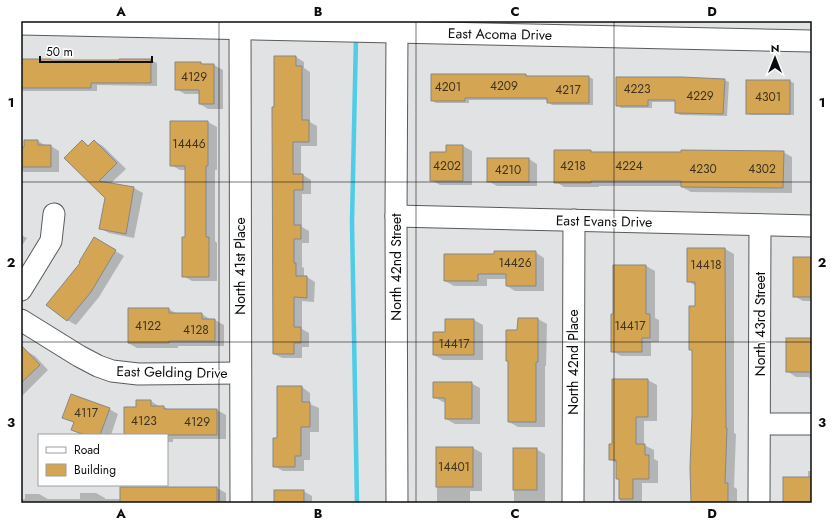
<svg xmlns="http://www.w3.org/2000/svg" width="833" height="524" font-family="Jost,sans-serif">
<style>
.shadow{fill:#0003}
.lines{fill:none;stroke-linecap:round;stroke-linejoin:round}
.stream{stroke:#4fcce6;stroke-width:4.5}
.building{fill:#d4a553;stroke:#888786}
.minor-casing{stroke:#595b5b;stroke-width:23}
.minor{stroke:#fff;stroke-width:21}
.grid{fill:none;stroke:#0b0c0c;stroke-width:1;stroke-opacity:0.55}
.labels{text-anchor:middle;stroke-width:3;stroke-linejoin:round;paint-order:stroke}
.number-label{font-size:12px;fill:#3d321e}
.street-label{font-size:14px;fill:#0b0c0c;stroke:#fff}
.neatline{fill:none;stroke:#0b0c0c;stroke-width:1.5}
.grid-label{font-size:13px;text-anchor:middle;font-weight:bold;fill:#0b0c0c}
</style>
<rect width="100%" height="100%" fill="#e0e2e3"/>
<!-- shadow -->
<g class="shadow">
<path d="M296,57L304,62V68L310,72V122L317,126V146H301V175H303L311,180V194H302V227L309,231V243H302V267L304,268V277H307L315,282L314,302L302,301V329L309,333V347H302V358H282L274,354L275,108Z"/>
<path d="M21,60H51L53,61H120V60H151L157,63V86L97,85V91H23L21,90Z"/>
<path d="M201,63L205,65H214L223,70V109H208L200,104V94H185L176,89Z"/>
<path d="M526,75L530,77H589L593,79V105H552L548,102V100H469V103H436L432,100Z"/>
<path d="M724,80L729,82L727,116L680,115L676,112V102H652V108H621L617,105Z"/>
<path d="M790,81L794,83V115H751L747,113Z"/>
<path d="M208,122L217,127V170H215V241L217,243V281H192L183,276L186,238V170H180L171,165Z"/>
<path d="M38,141L46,146H51L59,151V172H24L21,170V148H25Z"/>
<path d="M82,141L89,146L94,141L103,146L126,169L110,184L134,188L143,193L134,238L109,233L100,228L106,198Z"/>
<path d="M447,146H463L472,151V185H440L431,180L447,153Z"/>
<path d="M590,151L594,153L783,152L792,157V193L691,192L682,187V186H599V187H564L556,182Z"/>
<path d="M529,159L537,164V186H497L488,181Z"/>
<path d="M21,235L27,238L21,247Z"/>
<path d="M94,239L124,256L99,297L76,325L67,320L82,263Z"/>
<path d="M725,249L734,254V433L736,434L734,487L737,489V503H691L693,415V351L690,349L696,307V286L688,281Z"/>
<path d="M535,252L544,258V291H515L507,286V279H487V286H454L445,281L495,255Z"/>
<path d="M812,258V301H803L794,296Z"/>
<path d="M646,266L655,271V318L659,320V342H651V356H621L612,351L614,315Z"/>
<path d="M169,309L177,314H202L211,320H215L224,325V346H178V348H137L128,343Z"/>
<path d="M519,319H538L547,324L546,366H545V427H518L509,422V362L507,361L518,331Z"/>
<path d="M446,320H474L483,325V360H443L434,355L446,333Z"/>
<path d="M812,339V380L809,378V377H796L787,371Z"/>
<path d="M26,351L35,356L48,370L21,397V356Z"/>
<path d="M613,380H648L657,385V421H644V445L654,450V459L658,461V483H642V503H620V480L617,478V463L610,459L613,445Z"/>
<path d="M471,383L480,388V424H455L446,419V402H443L434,397Z"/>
<path d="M302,387L310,393V404L319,408V432H310V460H304V471H283L274,466L278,439Z"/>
<path d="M137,401H151L160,407H164L170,410H217L226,415V439H173V442H167V435H125L137,408Z"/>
<path d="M109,409L118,414L111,435H81L73,430L75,423L63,417Z"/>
<path d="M437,448H473L482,453V491H470V503H437Z"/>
<path d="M514,449H536L545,454V503H514Z"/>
<path d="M808,471H812V503H784L808,478Z"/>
<path d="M217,488L226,493V503H21V499H25V494H39L48,499H80V493H96L105,498V499H121Z"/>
<path d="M303,491L312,496V503H275Z"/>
</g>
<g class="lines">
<!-- stream -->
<path class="stream" d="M356,37L352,222L357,503"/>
</g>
<!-- building -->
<g class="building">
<path d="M274,56H296V66H302V120H309V142H293V174H303V190H294V225H301V239H294V263H296V276H307V298L294,297V327H301V343H294V354H273L272,107H274Z"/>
<path d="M21,59H51V60H119V59H151V83H91V88H21Z"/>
<path d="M175,62H201V64H214V104H199V90H175Z"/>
<path d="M431,74H526V76H589V103H547V98H465V101H431Z"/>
<path d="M616,77H681L725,79L723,114L675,113V100H648V106H616Z"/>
<rect x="746" y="80" width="44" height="34"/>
<path d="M170,121H208V166H206V237H209V277H182V237H185V166H170Z"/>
<path d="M24,140H38V145H51V167H21V147H24Z"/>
<path d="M82,140L88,146L94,140L117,163L99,181L134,187L126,234L99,229L105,198L64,158Z"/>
<path d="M446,145H463V181H430V152H446Z"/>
<path d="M554,150H591V152H681V150L784,151L783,188L681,187V181H591V183H554Z"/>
<rect x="487" y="158" width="42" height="24"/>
<path d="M94,237L116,250L91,292L67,321L46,305L80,263L79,262Z"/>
<path d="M687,248H725L726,428H727L725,483H728V503H691L690,467L692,415V350H689V306H695V282H687Z"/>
<path d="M494,251H536V286H506V274H478V281H444V254H494Z"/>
<rect x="793" y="257" width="19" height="40"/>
<path d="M613,265H646V314H650V338H642V352H611V314H613Z"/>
<path d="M128,308H169V313H202V319H215V341H169V343H128Z"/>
<path d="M518,318H538V362H536V422H508V361H506V330H517Z"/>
<path d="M445,319H474V355H433V332H445Z"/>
<rect x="786" y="338" width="26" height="34"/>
<path d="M21,345L40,365L21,383Z"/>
<path d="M612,379H648V417H636V444H645V455H649V479H633V499H619V479H616V460H609V444H612Z"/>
<path d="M433,382H472V419H445V398H433Z"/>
<path d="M277,386H302V402H310V427H301V456H295V467H273V438H277Z"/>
<path d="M71,394L110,408L100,435H85L71,430L74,422L62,418Z"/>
<path d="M136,400H151V406H164V409H217V435H124V407H136Z"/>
<rect x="436" y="447" width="37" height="40"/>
<rect x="513" y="448" width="24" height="42"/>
<rect x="783" y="477" width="29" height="26"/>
<rect x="120" y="487" width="97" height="16"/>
<rect x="274" y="490" width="30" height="13"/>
</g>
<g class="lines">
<!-- minor casing -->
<g class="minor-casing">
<g id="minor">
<path d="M21,24L812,41"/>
<path d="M240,29L241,503"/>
<path d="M397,32L396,216L397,503"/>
<path d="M396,216L812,226"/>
<path d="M21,290L51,241L54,214"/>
<path d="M21,320L79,356L98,366L112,371L138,374L240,373"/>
<path d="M760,424H812"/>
<path d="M573,503L574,220"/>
<path d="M759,503L760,225"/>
</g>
</g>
<!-- minor -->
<use href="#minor" class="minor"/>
</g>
<!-- grid -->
<path class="grid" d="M219,21V503M416,21V503M614,21V503M21,182H812M21,342H812"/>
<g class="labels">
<!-- number labels -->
<g class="number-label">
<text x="194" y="81">4129</text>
<text x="504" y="90">4209</text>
<text x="448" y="91">4201</text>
<text x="637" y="93">4223</text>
<text x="568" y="94">4217</text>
<text x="700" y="100">4229</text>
<text x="768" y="101">4301</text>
<text x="189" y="148">14446</text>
<text x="447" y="170">4202</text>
<text x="573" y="170">4218</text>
<text x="629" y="170">4224</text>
<text x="703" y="173">4230</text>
<text x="762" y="173">4302</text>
<text x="508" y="174">4210</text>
<text x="515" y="267">14426</text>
<text x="706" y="269">14418</text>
<text x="148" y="330">4122</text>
<text x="630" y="330">14417</text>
<text x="196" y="334">4128</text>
<text x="454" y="348">14417</text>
<text x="86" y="417">4117</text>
<text x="144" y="425">4123</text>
<text x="197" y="426">4129</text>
<text x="454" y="471">14401</text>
</g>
<!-- street labels -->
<g class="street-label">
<text transform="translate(500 34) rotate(1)" y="5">East Acoma Drive</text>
<text transform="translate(604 221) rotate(1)" y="5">East Evans Drive</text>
<text transform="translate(240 266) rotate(-90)" y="5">North 41st Place</text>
<text transform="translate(396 267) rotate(-90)" y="5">North 42nd Street</text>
<text transform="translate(760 324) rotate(-90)" y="5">North 43rd Street</text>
<text transform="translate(573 362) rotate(-90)" y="5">North 42nd Place</text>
<text transform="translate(172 372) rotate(1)" y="5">East Gelding Drive</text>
</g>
</g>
<!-- border -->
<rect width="833" height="524" fill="none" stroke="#ffffff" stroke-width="44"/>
<!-- legend -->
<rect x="38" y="434" width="130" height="52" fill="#ffffff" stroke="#9d9e9e"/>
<rect x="46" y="447" width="20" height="6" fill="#ffffff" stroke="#9d9e9e"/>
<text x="74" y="454" font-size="12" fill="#0b0c0c">Road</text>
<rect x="46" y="464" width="20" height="12" fill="#d4a553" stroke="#9d9e9e"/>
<text x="74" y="474" font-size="12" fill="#0b0c0c">Building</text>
<!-- north arrow -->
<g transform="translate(775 58)" stroke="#ffffff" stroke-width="3" paint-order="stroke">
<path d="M0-3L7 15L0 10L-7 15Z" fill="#0b0c0c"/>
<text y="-6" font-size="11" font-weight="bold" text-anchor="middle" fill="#0b0c0c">N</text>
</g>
<!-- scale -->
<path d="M40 56v6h112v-6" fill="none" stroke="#0b0c0c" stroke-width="2"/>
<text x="46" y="56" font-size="12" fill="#0b0c0c" stroke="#ffffff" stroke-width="3" paint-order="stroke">50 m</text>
<rect x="22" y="22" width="789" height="480" class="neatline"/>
<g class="grid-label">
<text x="121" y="16">A</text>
<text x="318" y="16">B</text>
<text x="515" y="16">C</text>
<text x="712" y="16">D</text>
<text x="11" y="107">1</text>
<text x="822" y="107">1</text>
<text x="11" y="267">2</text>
<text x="822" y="267">2</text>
<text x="11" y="427">3</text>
<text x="822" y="427">3</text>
<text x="121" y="518">A</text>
<text x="318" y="518">B</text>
<text x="515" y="518">C</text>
<text x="712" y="518">D</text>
</g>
</svg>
